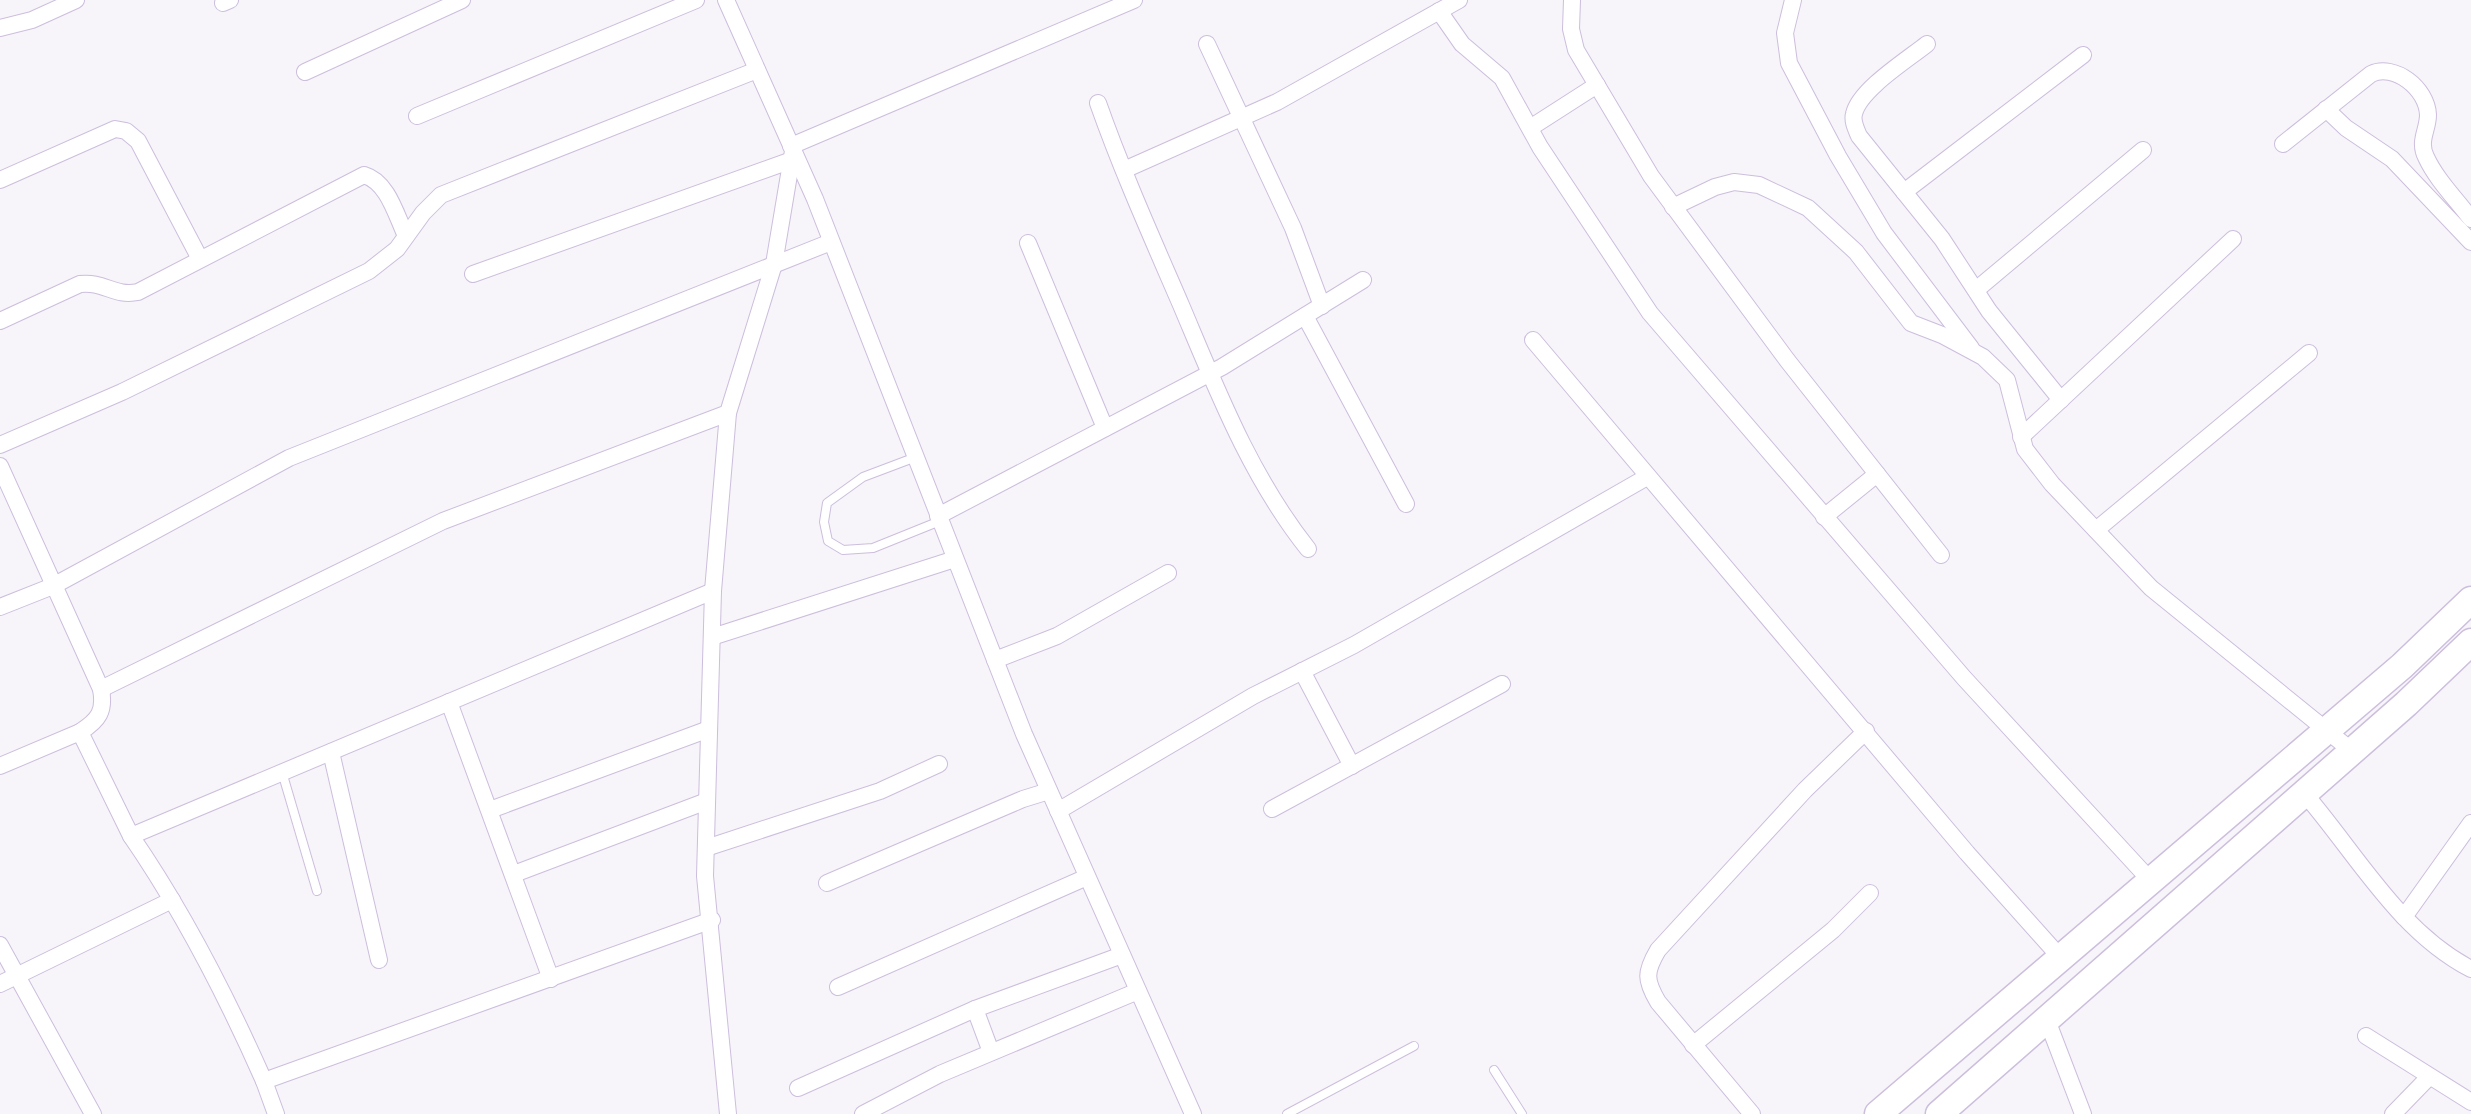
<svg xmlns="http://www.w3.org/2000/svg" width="2471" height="1114" font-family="'Source Sans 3',sans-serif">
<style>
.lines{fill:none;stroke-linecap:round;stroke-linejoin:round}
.lane-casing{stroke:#ccbedd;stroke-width:10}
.street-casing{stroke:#ccbedd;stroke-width:18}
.primary-casing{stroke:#ccbedd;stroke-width:29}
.lane{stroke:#fff;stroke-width:8}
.street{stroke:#fff;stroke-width:16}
.primary{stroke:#fff;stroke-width:26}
</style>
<rect width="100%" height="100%" fill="#f7f4fa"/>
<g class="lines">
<!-- lane casing -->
<g class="lane-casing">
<g id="lane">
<path d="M916,457L863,477L827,503L824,522L828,541L843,550L873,548L940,521"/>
<path d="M282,772L317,891"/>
<path d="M1494,1070L1522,1114"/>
<path d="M1287,1114L1414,1046"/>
</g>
</g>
<!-- street casing -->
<g class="street-casing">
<g id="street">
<path d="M726,0L815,199L1024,734L1193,1114"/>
<path d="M1572,0L1571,29L1576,50L1651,176L1787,360L1941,555"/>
<path d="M1793,0L1785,33L1789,63L1838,156L1884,233L1971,348"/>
<path d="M223,3L230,0"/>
<path d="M1439,11L1462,44L1502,78L1540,147L1650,313L1964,678L2150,880"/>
<path d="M0,28L32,20L76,0"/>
<path d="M1207,44L1293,228L1322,306"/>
<path d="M1927,44C1907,60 1859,90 1854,114C1852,121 1856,129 1859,136L1942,239L1989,311L2061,400"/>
<path d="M305,72L462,0"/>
<path d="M1098,103C1122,171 1152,238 1181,305C1217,390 1250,476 1308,549"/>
<path d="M2326,109L2346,128L2392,159L2471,242"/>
<path d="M417,116L696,0"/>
<path d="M1530,128L1597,85"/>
<path d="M2283,144L2371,74C2394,63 2427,88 2428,115C2428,130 2418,141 2426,157C2436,179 2456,199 2471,219"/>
<path d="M791,146L1134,0"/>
<path d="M1124,170L1277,102L1459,0"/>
<path d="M0,180L115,129L126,131L138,141L200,259"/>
<path d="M1904,192L2083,55"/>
<path d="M1673,207L1715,187L1734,182L1759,185L1808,208L1856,252L1911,323L1942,335L1983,357L2007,380L2025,449L2052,484L2151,588L2352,751"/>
<path d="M1028,243L1105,428"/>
<path d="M473,274L792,160"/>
<path d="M1976,290L2143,150"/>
<path d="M1305,316L1406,504"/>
<path d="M0,321L80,284C104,281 114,297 138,292L364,175C388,182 396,215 406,236"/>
<path d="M1533,340L1967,853L2060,957"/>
<path d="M2021,437L2233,239"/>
<path d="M0,445L122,392L369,271L397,249L423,213L441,195L757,70"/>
<path d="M0,466L101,689C105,711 99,720 80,732L131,836L713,591L705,876L728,1114"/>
<path d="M938,516L1222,367L1363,280"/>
<path d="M1824,517L1877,474"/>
<path d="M2096,530L2309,353"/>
<path d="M713,591L728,413"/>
<path d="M0,607L53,586L289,458L831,242"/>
<path d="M712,637L955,559"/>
<path d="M995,660L1057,636L1168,573"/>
<path d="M1302,671L1352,766"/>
<path d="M101,689L443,521L728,413L774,264L793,151"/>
<path d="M449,702L551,979"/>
<path d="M331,752L379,960"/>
<path d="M0,766L80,732"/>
<path d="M2304,793C2356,853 2398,931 2471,969"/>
<path d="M1272,809L1502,684"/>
<path d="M490,810L709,729"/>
<path d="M1058,811L1253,696L1354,645L1647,477"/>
<path d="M131,836C184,913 226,995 264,1081"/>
<path d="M706,848L880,791L939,764"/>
<path d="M514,874L707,801"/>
<path d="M827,883L1023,799L1049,791"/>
<path d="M2404,917L2471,823"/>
<path d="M0,945L93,1114"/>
<path d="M0,984L172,900"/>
<path d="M838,987L1087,877"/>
<path d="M975,1009L991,1052"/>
<path d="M2047,1020L2083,1114"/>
<path d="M2366,1036L2471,1102"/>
<path d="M1693,1045L1833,930L1870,893"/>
<path d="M798,1088L975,1009L1122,955"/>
<path d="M276,1114L264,1081L712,920"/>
<path d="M863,1114L940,1074L1138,991"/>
<path d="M1752,1114L1658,1002C1645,980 1645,972 1658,950L1805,790L1866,731"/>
<path d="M2393,1114L2429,1077"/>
</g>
</g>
<!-- primary casing -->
<g class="primary-casing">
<g id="primary">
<path d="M1878,1114L2402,666L2471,600"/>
<path d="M1939,1114L2406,704L2471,642"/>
</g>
</g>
<!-- lane -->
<use href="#lane" class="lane"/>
<!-- street -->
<use href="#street" class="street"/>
<!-- primary -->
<use href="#primary" class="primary"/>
</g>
</svg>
